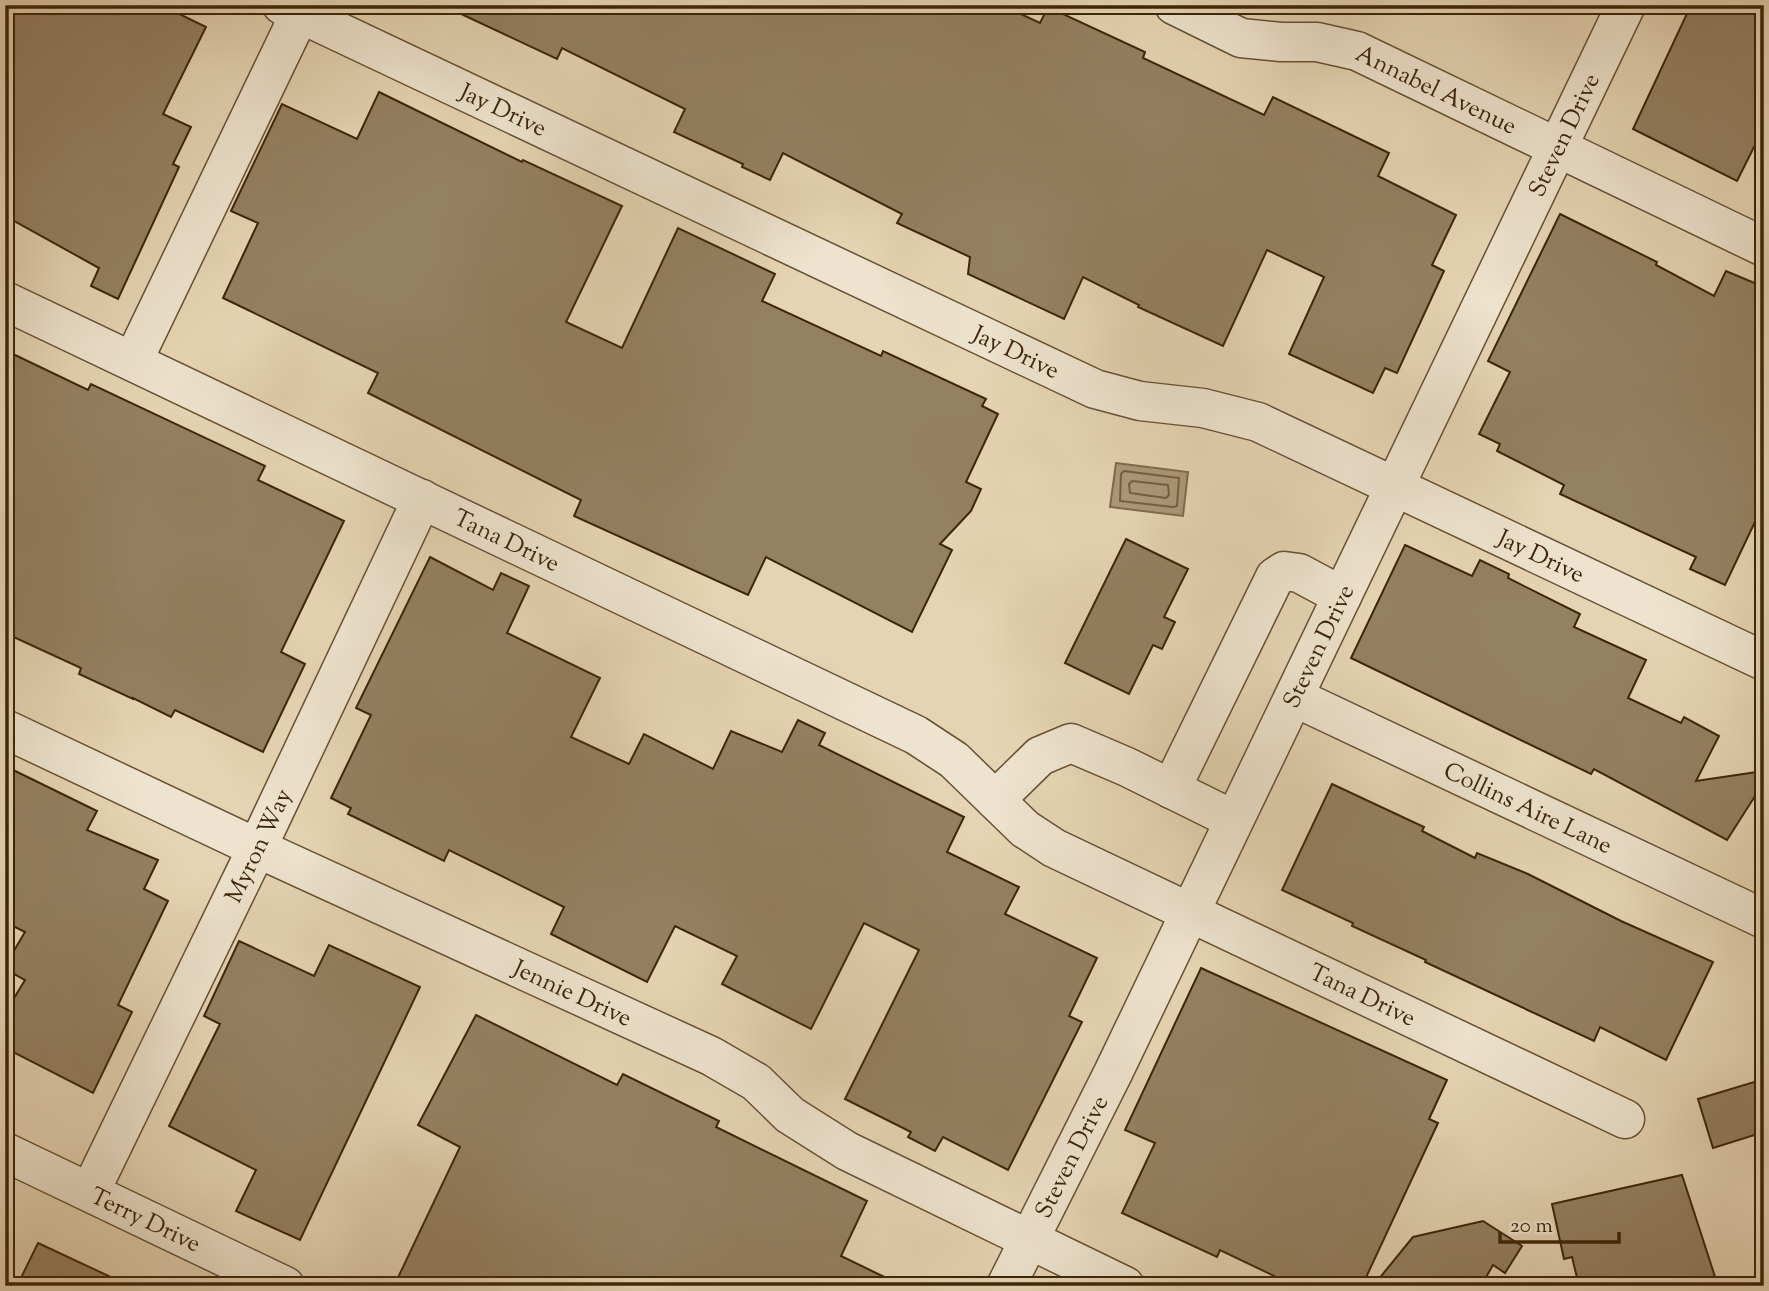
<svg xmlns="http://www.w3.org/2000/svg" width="1769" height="1291" font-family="'Sorts Mill Goudy',serif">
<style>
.water{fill:#ac987a;stroke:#806a4d;stroke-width:2}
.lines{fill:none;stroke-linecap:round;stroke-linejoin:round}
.shore{stroke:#745e42;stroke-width:2}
.building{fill:#948062;stroke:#3d250a;stroke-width:2}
.minor-casing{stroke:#675134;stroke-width:41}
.minor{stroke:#eee3ce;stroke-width:38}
.labels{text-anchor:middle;stroke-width:5;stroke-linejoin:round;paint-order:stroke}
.street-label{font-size:24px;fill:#3d250a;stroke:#eee3ce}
</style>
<rect width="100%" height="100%" fill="#e5d4b3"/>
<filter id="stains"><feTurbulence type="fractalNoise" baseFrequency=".00286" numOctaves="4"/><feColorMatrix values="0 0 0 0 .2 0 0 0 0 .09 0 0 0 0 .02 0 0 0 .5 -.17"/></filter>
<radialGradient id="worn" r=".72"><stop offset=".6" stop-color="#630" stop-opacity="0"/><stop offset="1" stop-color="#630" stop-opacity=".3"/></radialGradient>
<!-- water -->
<path class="water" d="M1116,463L1188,472L1183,516L1110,507Z"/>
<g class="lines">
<!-- shore -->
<g class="shore">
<path d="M1124,471L1179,478L1177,506L1173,507L1120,501L1121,474Z"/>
<path d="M1132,481L1168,485L1169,495L1166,498L1130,493L1129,484Z"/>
</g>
</g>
<!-- building -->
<g class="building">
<path d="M5,5H161L206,27L163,114L191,127L173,164L179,167L118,299L91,286L99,268L5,216Z"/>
<path d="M442,5H1001L1040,23L1048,7L1145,52L1143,58L1264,115L1273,97L1389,153L1378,176L1456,215L1432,265L1444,271L1397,373L1385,368L1373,393L1289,354L1324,277L1267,250L1223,346L1138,307L1139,305L1083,277L1064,319L968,274L970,257L897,223L902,214L783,153L770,180L742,167L743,164L674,132L685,109L562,48L557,59Z"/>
<path d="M1691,5H1764V151L1754,147L1737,181L1633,129Z"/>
<path d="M379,92L522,162L523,160L622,206L566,322L622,348L678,228L775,274L762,301L881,356L883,351L986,399L982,406L998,414L966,482L981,489L971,511L940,544L952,550L912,632L766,557L748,595L574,516L581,500L368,393L378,373L223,298L258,223L231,211L282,104L357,139Z"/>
<path d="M1560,214L1657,262L1656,265L1714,296L1726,271L1764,287V503L1725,585L1690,569L1696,557L1560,494L1564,485L1497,451L1500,444L1479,434L1510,372L1488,361Z"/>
<path d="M15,355L88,390L91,384L265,466L258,480L344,521L281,652L305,664L263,752L175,710L171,717L133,698V699L79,674L81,668L5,633V374Z"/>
<path d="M1126,539L1188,569L1164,617L1175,622L1162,649L1153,645L1129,694L1065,663Z"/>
<path d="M1405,545L1472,576L1480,560L1509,574L1508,578L1580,614L1574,627L1646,660L1628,698L1681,723L1684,717L1719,736L1696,781L1764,771V782L1727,840L1594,769L1591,774L1351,658Z"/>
<path d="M430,557L493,590L501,573L529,586L507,633L600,678L571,737L629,764L644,734L713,769L731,731L782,752L798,720L825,733L819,745L964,817L947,852L1019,887L1005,914L1097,958L1069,1016L1082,1022L1008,1170L943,1137L935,1151L908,1137L911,1132L845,1099L919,950L864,923L811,1029L722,984L737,956L675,926L647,982L551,934L564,907L449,850L444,861L348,814L351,808L331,798L371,715L356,708Z"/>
<path d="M5,766L97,811L87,830L158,860L144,889L168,901L118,1005L132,1012L93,1093L5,1048V1013L25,980L5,969V966L25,932L5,922Z"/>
<path d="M1332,784L1424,827L1422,831L1475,858L1477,853L1528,874L1621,921L1713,962L1666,1060L1600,1027L1594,1041L1425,962L1426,960L1352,926L1353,923L1282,890Z"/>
<path d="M239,941L314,976L329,945L420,987L300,1240L236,1211L256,1170L169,1126L220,1024L204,1016Z"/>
<path d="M1201,968L1447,1080L1429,1119L1438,1123L1362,1286H1295L1220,1250L1217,1257L1122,1213L1155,1143L1125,1130Z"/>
<path d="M476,1015L617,1085L623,1074L719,1121L716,1127L867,1201L841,1256L903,1286H394L460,1147L418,1125Z"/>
<path d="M1764,1079V1132L1713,1148L1698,1099Z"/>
<path d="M1682,1175L1718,1286H1661L1660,1280L1629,1286H1579L1572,1257L1564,1259L1552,1204Z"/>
<path d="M1483,1221L1522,1246L1505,1273L1493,1265L1481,1286H1373L1413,1237Z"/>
<path d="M38,1243L130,1286H17Z"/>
</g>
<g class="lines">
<!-- minor casing -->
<g class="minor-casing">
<g id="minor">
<path id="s1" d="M282,5L1095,389L1140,401L1203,408L1258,422L1764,661"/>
<path id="s2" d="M1174,5L1241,38L1281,42H1317L1357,51L1764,247"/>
<path id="s3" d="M5,301L916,735L954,760L1025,829L1054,848L1625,1119"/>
<path d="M133,361L304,5"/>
<path id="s4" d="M1294,697L1764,919"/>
<path id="s5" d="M5,729L257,848L711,1056L756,1082L790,1115L847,1151L1125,1286"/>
<path d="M1171,789L1275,577L1284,571L1299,573L1342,596"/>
<path d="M995,800L1040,756L1071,743L1127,767L1234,820"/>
<path id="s6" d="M5,1152L285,1286"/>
<path id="s7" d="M90,1192L257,848L422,499"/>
<path id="s8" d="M1006,1286L1113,1073L1626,5"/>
</g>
</g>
<!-- minor -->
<use href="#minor" class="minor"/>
</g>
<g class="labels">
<!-- street labels -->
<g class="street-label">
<text dy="8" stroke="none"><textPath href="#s2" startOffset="280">Annabel Avenue</textPath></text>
<text dy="8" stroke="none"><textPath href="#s1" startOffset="245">Jay Drive</textPath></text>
<text dy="8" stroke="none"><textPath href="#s8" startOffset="1279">Steven Drive</textPath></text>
<text dy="8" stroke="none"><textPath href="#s1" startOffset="812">Jay Drive</textPath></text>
<text dy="8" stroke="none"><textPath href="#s3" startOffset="556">Tana Drive</textPath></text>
<text dy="8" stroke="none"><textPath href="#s1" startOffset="1379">Jay Drive</textPath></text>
<text dy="8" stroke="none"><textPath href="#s8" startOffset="712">Steven Drive</textPath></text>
<text dy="8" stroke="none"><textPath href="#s4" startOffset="259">Collins Aire Lane</textPath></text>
<text dy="8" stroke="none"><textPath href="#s7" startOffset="385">Myron Way</textPath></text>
<text dy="8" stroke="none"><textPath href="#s5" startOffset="626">Jennie Drive</textPath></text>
<text dy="8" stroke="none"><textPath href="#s3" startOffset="1530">Tana Drive</textPath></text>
<text dy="8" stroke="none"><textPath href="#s8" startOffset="145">Steven Drive</textPath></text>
<text dy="8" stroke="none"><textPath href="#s6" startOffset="156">Terry Drive</textPath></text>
</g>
</g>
<!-- margin -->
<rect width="1769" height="1291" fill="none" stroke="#e5d4b3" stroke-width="28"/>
<rect x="7" y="7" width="1755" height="1277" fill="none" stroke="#3d250a" stroke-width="3.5"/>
<rect x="14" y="14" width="1741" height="1263" fill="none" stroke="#3d250a" stroke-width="2"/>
<!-- scale -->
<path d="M1500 1232v10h119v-10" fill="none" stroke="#3d250a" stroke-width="3.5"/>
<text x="1510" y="1232" font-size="21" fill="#3d250a" stroke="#eee3ce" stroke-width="5" paint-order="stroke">20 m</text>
<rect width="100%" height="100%" filter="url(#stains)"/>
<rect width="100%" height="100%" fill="url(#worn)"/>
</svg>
